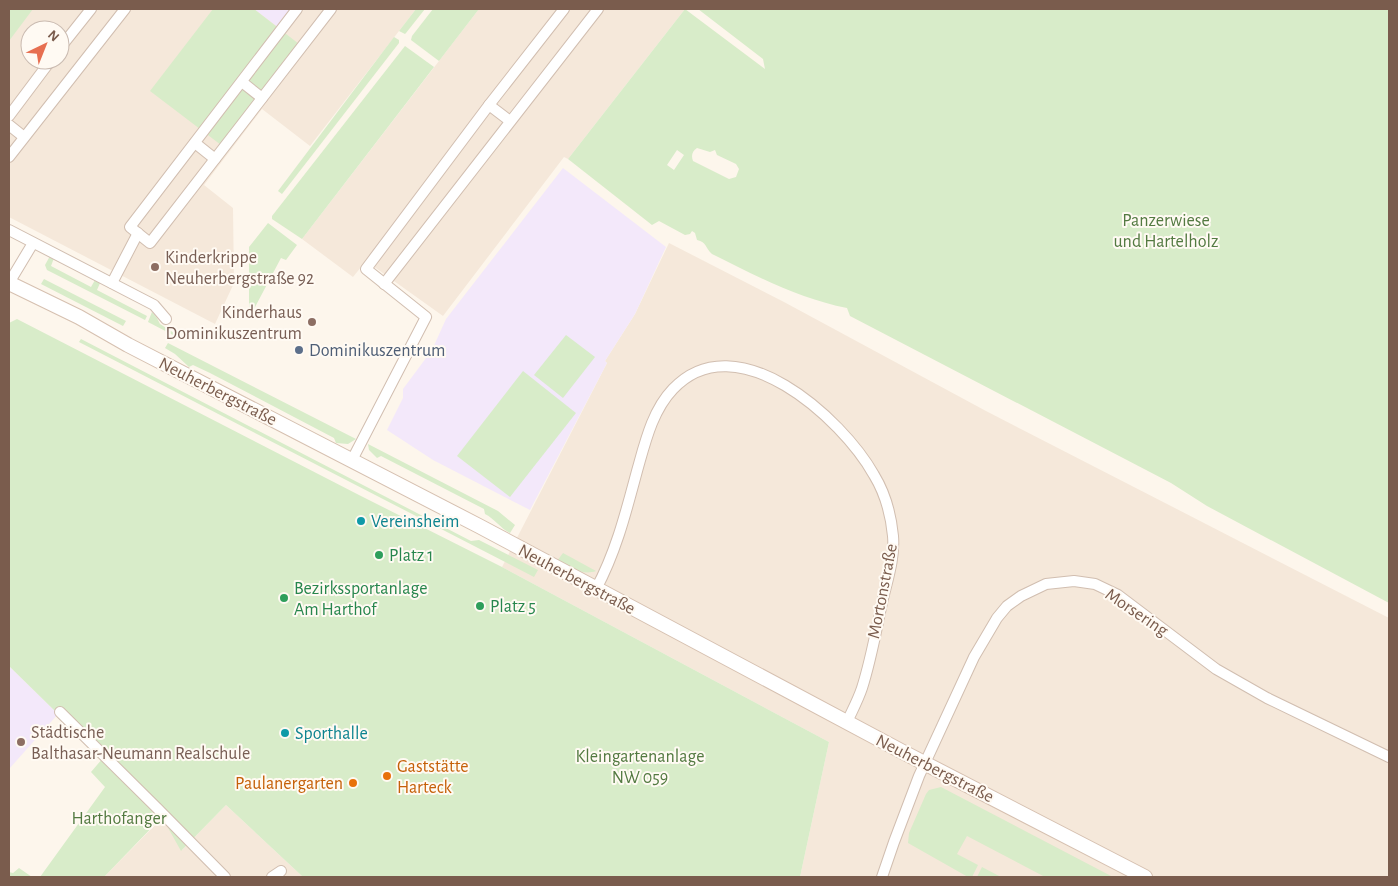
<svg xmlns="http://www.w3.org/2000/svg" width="1398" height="886" font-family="'Alegreya Sans',sans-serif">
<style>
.residential{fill:#f5e8da;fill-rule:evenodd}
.education{fill:#f3e8fa}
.green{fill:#d8ecc9;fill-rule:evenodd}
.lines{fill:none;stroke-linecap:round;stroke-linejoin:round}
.minor-casing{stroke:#d1beb0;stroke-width:12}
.secondary-casing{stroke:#d6c0b0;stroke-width:16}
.minor{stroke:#fff;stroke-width:10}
.secondary{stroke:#fff;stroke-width:14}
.education-dot{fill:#8d6e63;stroke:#fffaf3;stroke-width:2}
.service-dot{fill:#5c6f8a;stroke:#fffaf3;stroke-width:2}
.culture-dot{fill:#0f9aa8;stroke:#fffaf3;stroke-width:2}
.leisure-dot{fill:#2e9e5b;stroke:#fffaf3;stroke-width:2}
.food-dot{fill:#e8710a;stroke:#fffaf3;stroke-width:2}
.labels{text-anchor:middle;stroke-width:4;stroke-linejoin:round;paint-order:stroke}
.park-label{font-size:18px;fill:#537a41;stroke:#fffaf3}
.education-label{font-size:18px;fill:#785e54;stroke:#fffaf3;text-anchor:start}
.service-label{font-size:18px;fill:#4e5e75;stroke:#fffaf3;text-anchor:start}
.street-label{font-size:18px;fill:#7a5c4d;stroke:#fffaf3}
.culture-label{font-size:18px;fill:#0d838f;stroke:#fffaf3;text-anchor:start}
.leisure-label{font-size:18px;fill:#27864d;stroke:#fffaf3;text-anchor:start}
.food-label{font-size:18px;fill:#c56008;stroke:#fffaf3;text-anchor:start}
</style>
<rect width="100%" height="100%" fill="#fdf6ec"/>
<!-- residential -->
<g class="residential">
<path d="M9,9H416L310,146L262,109L204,185L233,208L234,283L215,324L9,217ZM30,30H60V60H30Z"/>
<path d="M479,9H685L568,159L564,157L443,316L366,261L353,277L302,239Z"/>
<path d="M669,243L784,302L986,411L1389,618V877H800L829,742L502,567L607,363L605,361L635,314Z"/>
<path d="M226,805L303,877H104L163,817L182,850Z"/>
</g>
<!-- education -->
<g class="education">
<path d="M254,9H294L279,28Z"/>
<path d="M563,168L666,247L635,314L605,361L607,363L530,510L433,460L387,430L403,398V389L432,350L446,319Z"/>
<path d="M9,666L58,714L9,769Z"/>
</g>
<!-- green -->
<g class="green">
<path d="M9,9H33L9,41Z"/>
<path d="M213,9H254L299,44L221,145L150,91Z"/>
<path d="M416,9H425L406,33L405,34L399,31Z"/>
<path d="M433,9H479L439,61L411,40L412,36Z"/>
<path d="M685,9L765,69L763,59L698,9H1389V603L1207,506L1171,483L850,316L847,308C800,299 754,275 712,254C705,248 707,242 697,240L695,233L692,231L690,234L685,235L659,221L652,225L568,159ZM697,148L710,152L715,150L717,155L736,164L739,169L736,177L729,179L693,161C691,156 692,151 697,148ZM677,150L684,155L674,170L667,165Z"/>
<path d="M394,37L399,40V43L282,194L278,191Z"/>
<path d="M405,46L434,67L302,239L272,219V216Z"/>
<path d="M268,223L297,245L286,260L281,258L253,311L249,309V247Z"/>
<path d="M50,256L54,258L51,266L91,287L95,280L100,283L97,290L147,316L145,320L47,270L45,265Z"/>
<path d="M44,279L126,321L123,326L41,284Z"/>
<path d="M152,312L157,318L160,324L174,333L173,335L148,322Z"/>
<path d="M17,319L359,495L502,567L829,742L800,877H303L226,805L181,851L162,817L104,877H40L105,787L91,772L103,758L9,666V323Z"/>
<path d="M566,335L595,357L563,398L534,375Z"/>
<path d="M81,339L471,541L479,540L538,570L534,577L79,342Z"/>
<path d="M168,343L356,439L348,444L336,443L334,438L210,373L193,365L189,367L175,354L165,348Z"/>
<path d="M523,371L576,413L510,497L457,456Z"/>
<path d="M368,444L498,511L515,525L510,533C500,528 495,519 485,514L484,509L381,456L377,458L369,450Z"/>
<path d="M563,553L596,571C582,576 570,567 557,561Z"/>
<path d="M941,787L1113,877H1045L967,836L957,854L978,865L972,877H968L908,843L909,833L926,794L929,790Z"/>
<path d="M982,867L1001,877H977Z"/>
<path d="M19,868L32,877H9V872L13,873Z"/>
</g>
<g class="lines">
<!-- minor casing -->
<g class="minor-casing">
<g id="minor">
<path d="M297,9L130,227L150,243L331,9"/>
<path d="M60,48L91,9"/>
<path d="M242,82L262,98"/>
<path d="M489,105L510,121"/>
<path d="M9,116L51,60"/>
<path d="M9,125L24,137"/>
<path d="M195,143L215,159"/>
<path d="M9,157L125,9"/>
<path d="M9,230L154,305L166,319"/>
<path d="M9,283L33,243"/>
<path d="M112,283L138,233"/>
<path d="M384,284L598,9"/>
<path d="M352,460L426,317L366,269L489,105L564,9"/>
<path d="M596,589C616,552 626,512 637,471C645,443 652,411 673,389C736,322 842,418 874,475C885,493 891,515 893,536C895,558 887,581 882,603C876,631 871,660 862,688C858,700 852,711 847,722"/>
<path d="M60,712L158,809L225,877"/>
<path d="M272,877L281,871"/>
<path d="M882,877L894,842L919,776L974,657L997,618L1007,606L1021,596L1046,584L1074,581L1095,584L1118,595L1216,669L1267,698L1389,757"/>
</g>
</g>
<!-- secondary casing -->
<g class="secondary-casing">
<path id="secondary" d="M9,283L79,317L128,345L479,526L901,751L1145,877"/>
</g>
<!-- minor -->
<use href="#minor" class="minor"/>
<!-- secondary -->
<use href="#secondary" class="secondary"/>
</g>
<!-- markers -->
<g class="education-dot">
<circle cx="155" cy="267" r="5"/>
<circle cx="312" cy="322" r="5"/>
<circle cx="21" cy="742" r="5"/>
</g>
<circle class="service-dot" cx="299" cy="350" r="5"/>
<g class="culture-dot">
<circle cx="361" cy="521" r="5"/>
<circle cx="285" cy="733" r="5"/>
</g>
<g class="leisure-dot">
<circle cx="379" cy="555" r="5"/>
<circle cx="284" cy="598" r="5"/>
<circle cx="480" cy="606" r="5"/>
</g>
<g class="food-dot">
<circle cx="387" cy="776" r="5"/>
<circle cx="353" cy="783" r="5"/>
</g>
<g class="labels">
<!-- park labels -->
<g class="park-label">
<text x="1166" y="226">Panzerwiese<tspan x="1166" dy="21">und Hartelholz</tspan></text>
<text x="640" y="762">Kleingartenanlage<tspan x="640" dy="21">NW 059</tspan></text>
<text x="119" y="824">Harthofanger</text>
</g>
<!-- education labels -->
<g class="education-label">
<text x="165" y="263">Kinderkrippe<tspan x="165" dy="21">Neuherbergstraße 92</tspan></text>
<text x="302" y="318" text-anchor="end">Kinderhaus<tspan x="302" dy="21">Dominikuszentrum</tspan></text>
<text x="31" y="738">Städtische<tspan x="31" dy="21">Balthasar-Neumann Realschule</tspan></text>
</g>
<!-- service labels -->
<g class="service-label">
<text x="309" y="356">Dominikuszentrum</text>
</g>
<!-- street labels -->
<g class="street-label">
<text transform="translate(218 391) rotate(27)" y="6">Neuherbergstraße</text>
<text transform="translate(577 579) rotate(28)" y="6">Neuherbergstraße</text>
<text transform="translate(882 591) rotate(-79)" y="6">Mortonstraße</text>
<text transform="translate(1137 612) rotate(34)" y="6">Morsering</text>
<text transform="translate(935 768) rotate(27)" y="6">Neuherbergstraße</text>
</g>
<!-- culture labels -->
<g class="culture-label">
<text x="371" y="527">Vereinsheim</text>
<text x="295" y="739">Sporthalle</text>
</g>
<!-- leisure labels -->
<g class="leisure-label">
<text x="389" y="561">Platz 1</text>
<text x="294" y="594">Bezirkssportanlage<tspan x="294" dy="21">Am Harthof</tspan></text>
<text x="490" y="612">Platz 5</text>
</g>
<!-- food labels -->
<g class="food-label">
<text x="397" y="772">Gaststätte<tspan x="397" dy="21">Harteck</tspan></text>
<text x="343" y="789" text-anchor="end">Paulanergarten</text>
</g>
</g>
<!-- border -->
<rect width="1398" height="886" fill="none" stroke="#7a5c4d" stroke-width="20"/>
<!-- north arrow -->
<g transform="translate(45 45) rotate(43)"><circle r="24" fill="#fffaf3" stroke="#cabbb1"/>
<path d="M0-4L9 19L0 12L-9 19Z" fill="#e76f51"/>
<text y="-8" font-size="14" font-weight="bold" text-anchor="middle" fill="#7a5c4d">N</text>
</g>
</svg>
